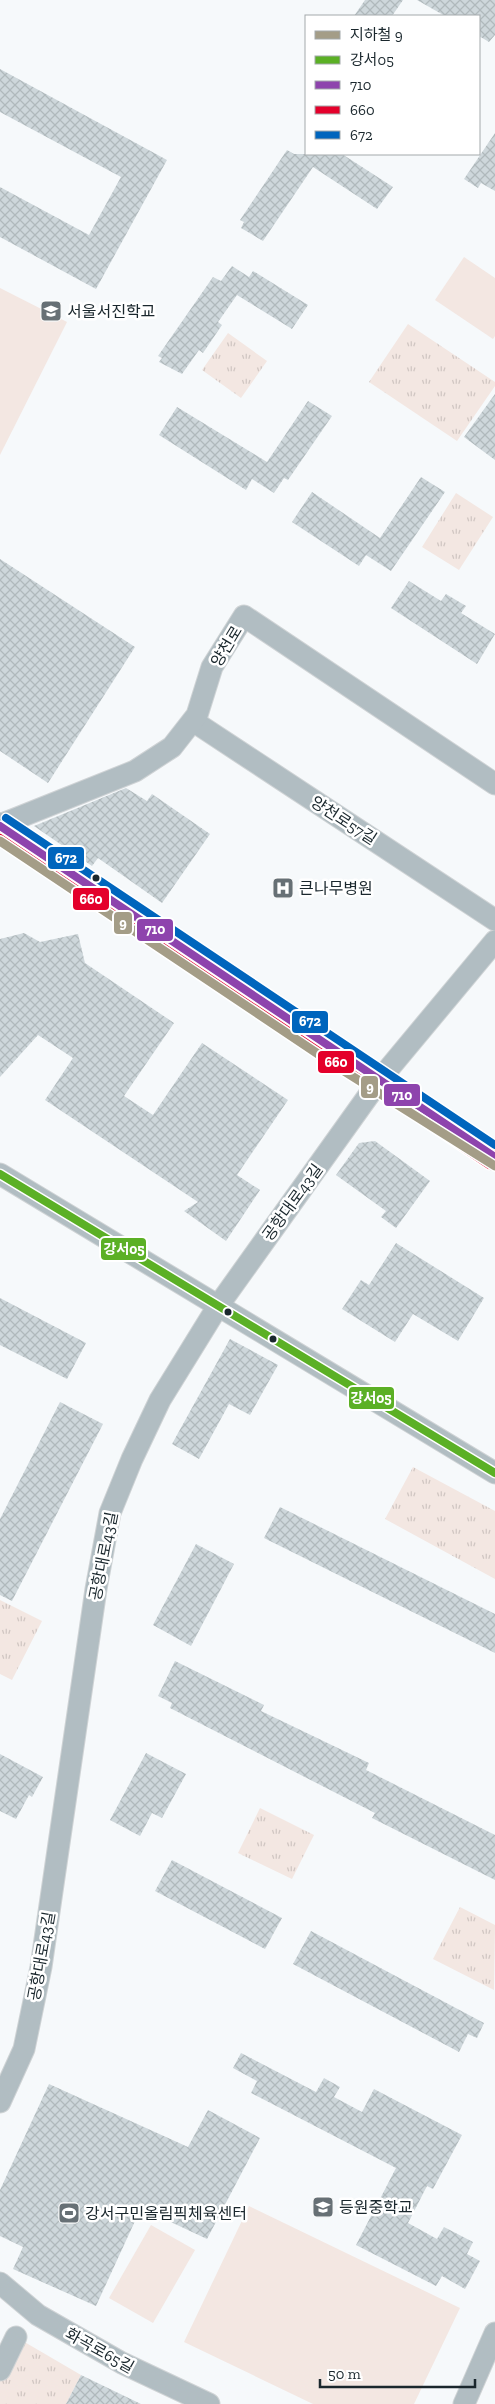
<svg xmlns="http://www.w3.org/2000/svg" width="495" height="2404" font-family="'Zilla Slab','Noto Sans KR',serif">
<style>
.grass{fill:url(#grass-tufts)}
.garden{fill:#f3e7e2}
.building{fill:url(#building-cross-hatch)}
.lines{fill:none;stroke-linecap:round;stroke-linejoin:round}
.minor-casing{stroke:#cfd3d5;stroke-width:23}
.major-casing{stroke:#cfd3d5;stroke-width:28}
.minor{stroke:#b1bdc2;stroke-width:21}
.major{stroke:#b0bec4;stroke-width:26}
.bus-1-casing{stroke:#fff;stroke-width:11}
.bus-2-casing{stroke:#fff;stroke-width:11}
.bus-3-casing{stroke:#fff;stroke-width:11}
.bus-4-casing{stroke:#fff;stroke-width:11}
.bus-1{stroke:#5bb025;stroke-width:8}
.bus-2{stroke:#8e44ad;stroke-width:8}
.bus-3{stroke:#e4002b;stroke-width:8}
.bus-4{stroke:#0065bd;stroke-width:8}
.metro-1-casing{stroke:#fff;stroke-width:12}
.metro-1{stroke:#a49d87;stroke-width:9}
.bus-dot{fill:#1a272d;stroke:#fff;stroke-width:2}
.labels{text-anchor:middle;stroke-width:5;stroke-linejoin:round;paint-order:stroke}
.poi-label{font-size:16px;fill:#1a272d;stroke:#fff;text-anchor:start}
.street-label{font-size:16px;fill:#1a272d;stroke:#fff}
.line-badge{stroke:#fff;stroke-width:2}
.badge-label{font-size:14px;text-anchor:middle;font-weight:bold;fill:#fff}
</style>
<defs>
<pattern id="grass-tufts" width="24" height="20" patternUnits="userSpaceOnUse" patternTransform="scale(1.25)"><rect width="24" height="20" fill="#f3e7e2"/><path d="M3 7l-1-3M5 7V3M7 7l1-3M15 17l-1-3M17 17v-4M19 17l1-3" fill="none" stroke="#d0c6c2"/></pattern>
<pattern id="building-cross-hatch" width="8" height="8" patternUnits="userSpaceOnUse" patternTransform="scale(1.25)"><rect width="8" height="8" fill="#ced7db"/><path d="M0 0l8 8M0 8l8-8" fill="none" stroke="#b0b9bc"/></pattern>
</defs>
<rect width="100%" height="100%" fill="#f6f9fb"/>
<!-- grass -->
<g class="grass">
<path d="M408,324L495,382V386L457,441L369,382Z"/>
<path d="M228,333L267,361L241,398L202,370Z"/>
<path d="M456,493L493,517L459,570L422,547Z"/>
<path d="M413,1467L495,1511V1579L385,1519Z"/>
<path d="M0,1600L42,1621L12,1680L0,1674Z"/>
<path d="M260,1808L314,1835L292,1879L238,1853Z"/>
<path d="M460,1907L495,1925L494,1990L433,1959Z"/>
<path d="M16,2337L81,2375L66,2404H0V2348Z"/>
</g>
<!-- garden -->
<g class="garden">
<path d="M464,257L495,278V336L493,339L435,300Z"/>
<path d="M0,288L67,322L0,455Z"/>
<path d="M249,2206L460,2308L414,2404H313L184,2342Z"/>
<path d="M151,2225L195,2250L153,2323L109,2298Z"/>
</g>
<!-- building -->
<g class="building">
<path d="M365,0H403L392,16H354Z"/>
<path d="M417,0H495V35L489,42L479,36V16H445Z"/>
<path d="M0,69L167,160L96,289L0,237V187L89,235L121,177L0,112Z"/>
<path d="M495,133V191L481,183L478,188L464,179Z"/>
<path d="M287,150L294,154H342L393,187L377,209L313,167L263,241L241,228L244,222L240,220Z"/>
<path d="M232,266L249,277L253,271L308,305L292,329L237,295L218,322L222,325L203,353L199,350L182,374L159,362L162,358L158,356L213,277L221,281Z"/>
<path d="M495,394V460L464,437Z"/>
<path d="M308,401L332,416L288,480L284,478L274,493L252,479L246,490L159,435L177,407L267,462Z"/>
<path d="M421,477L445,492L391,571L366,555L359,566L292,522L312,492L380,538Z"/>
<path d="M0,559L135,647L48,783L0,751Z"/>
<path d="M409,581L441,601L446,594L466,606L461,613L495,634L477,664L391,608Z"/>
<path d="M126,788L147,801L152,794L210,834L162,903L98,858L92,866L34,826Z"/>
<path d="M24,933L40,942L78,934L85,963L174,1023L124,1096L153,1115L202,1043L288,1100L237,1175L260,1190L226,1241L184,1211L198,1202L45,1100L73,1058L38,1035L0,1077V939Z"/>
<path d="M375,1141L430,1181L396,1228L381,1217L386,1211L336,1175L359,1143Z"/>
<path d="M396,1243L484,1298L458,1341L413,1314L395,1342L342,1309L361,1280L369,1285Z"/>
<path d="M0,1298L86,1343L67,1379L0,1345Z"/>
<path d="M230,1339L278,1365L250,1415L229,1404L199,1459L172,1444Z"/>
<path d="M60,1402L103,1424L12,1601L0,1595V1519Z"/>
<path d="M280,1507L495,1614V1653L264,1538Z"/>
<path d="M196,1544L234,1564L191,1646L153,1625Z"/>
<path d="M175,1661L264,1705L261,1711L369,1763L366,1770L495,1835V1880L372,1818L375,1813L170,1708L172,1703L158,1696Z"/>
<path d="M146,1753L186,1774L162,1818L152,1813L140,1836L110,1820Z"/>
<path d="M0,1754L43,1777L32,1797L29,1795L16,1819L0,1811Z"/>
<path d="M172,1860L282,1918L265,1949L155,1891Z"/>
<path d="M311,1931L484,2023L477,2038L468,2034L459,2052L293,1964Z"/>
<path d="M241,2053L316,2092L324,2078L340,2087L334,2097L362,2112L374,2089L462,2135L433,2189L427,2186L408,2223L437,2239L444,2227L473,2242L467,2254L480,2261L465,2289L442,2276L436,2286L356,2245L396,2168L251,2093L257,2081L233,2068Z"/>
<path d="M49,2084L188,2147L208,2110L260,2138L207,2239L141,2208L96,2306L13,2269L23,2247L0,2236V2190Z"/>
<path d="M81,2375L141,2404H66Z"/>
</g>
<g class="lines">
<!-- minor casing -->
<g class="minor-casing">
<g id="minor">
<path d="M193,721L495,920"/>
<path d="M0,825L135,771L172,747L197,715L212,667L244,616L495,784"/>
<path d="M0,1174L495,1473"/>
<path d="M0,2102L24,2049L41,1967L96,1589L110,1513L132,1459L160,1400L218,1306L381,1078L495,941"/>
<path d="M0,2283L38,2315L122,2363L209,2404"/>
<path d="M0,2370L16,2337"/>
<path d="M464,2404L495,2333"/>
</g>
</g>
<!-- major casing -->
<g class="major-casing">
<path id="major" d="M0,826L495,1157"/>
</g>
<!-- minor -->
<use href="#minor" class="minor"/>
<!-- major -->
<use href="#major" class="major"/>
<!-- bus-1 casing -->
<g class="bus-1-casing">
<path id="bus-1" d="M0,1174L495,1473"/>
</g>
<!-- bus-2 casing -->
<g class="bus-2-casing">
<path id="bus-2" d="M0,826L495,1157"/>
</g>
<!-- bus-3 casing -->
<g class="bus-3-casing">
<path id="bus-3" d="M0,838L489,1165"/>
</g>
<!-- bus-4 casing -->
<g class="bus-4-casing">
<path id="bus-4" d="M6,818L495,1145"/>
</g>
<!-- bus-1 -->
<use href="#bus-1" class="bus-1"/>
<!-- bus-2 -->
<use href="#bus-2" class="bus-2"/>
<!-- bus-3 -->
<use href="#bus-3" class="bus-3"/>
<!-- bus-4 -->
<use href="#bus-4" class="bus-4"/>
<!-- metro-1 casing -->
<g class="metro-1-casing">
<path id="metro-1" d="M0,841L336,1066L495,1166"/>
</g>
<!-- metro-1 -->
<use href="#metro-1" class="metro-1"/>
</g>
<!-- icons -->
<defs>
<g id="school-square" transform="scale(1.125)"><rect x="-9" y="-9" width="18" height="18" rx="4" fill="#677075" stroke="#fff"/><path d="M0-5L7-2L0 1L-7-2ZM-4 1L0 2.5L4 1V4Q0 6-4 4Z" fill="#fff"/></g>
<g id="hospital-square" transform="scale(1.125)"><rect x="-9" y="-9" width="18" height="18" rx="4" fill="#677075" stroke="#fff"/><path d="M-5-5h3v3.5h4V-5h3V5h-3V1.5h-4V5h-3Z" fill="#fff"/></g>
<g id="stadium-square" transform="scale(1.125)"><rect x="-9" y="-9" width="18" height="18" rx="4" fill="#677075" stroke="#fff"/><path d="M0-5a6.5 5 0 1 0 0 10a6.5 5 0 1 0 0-10ZM-3.5-1.8h7v3.6h-7Z" fill="#fff"/></g>
</defs>
<g fill-rule="evenodd">
<use href="#school-square" x="51" y="311"/>
<use href="#hospital-square" x="283" y="888"/>
<use href="#school-square" x="323" y="2207"/>
<use href="#stadium-square" x="69" y="2213"/>
</g>
<!-- markers -->
<g class="bus-dot">
<circle cx="96" cy="878" r="4.5"/>
<circle cx="228" cy="1312" r="4.5"/>
<circle cx="273" cy="1339" r="4.5"/>
</g>
<g class="labels">
<!-- poi labels -->
<g class="poi-label">
<text x="67" y="317">서울서진학교</text>
<text x="299" y="894">큰나무병원</text>
<text x="339" y="2213">등원중학교</text>
<text x="85" y="2219">강서구민올림픽체육센터</text>
</g>
<!-- street labels -->
<g class="street-label">
<text transform="translate(226 646) rotate(-59)" y="6">양천로</text>
<text transform="translate(344 820) rotate(33)" y="6">양천로57길</text>
<text transform="translate(292 1202) rotate(-54)" y="6">공항대로43길</text>
<text transform="translate(103 1556) rotate(-79)" y="6">공항대로43길</text>
<text transform="translate(41 1956) rotate(-80)" y="6">공항대로43길</text>
<text transform="translate(100 2350) rotate(29)" y="6">화곡로65길</text>
</g>
</g>
<g class="line-badge">
<rect x="47" y="846" width="38" height="24" rx="5" fill="#0065bd"/>
<rect x="72" y="887" width="38" height="24" rx="5" fill="#e4002b"/>
<rect x="113" y="911" width="20" height="24" rx="5" fill="#a49d87"/>
<rect x="136" y="918" width="38" height="24" rx="5" fill="#8e44ad"/>
<rect x="291" y="1010" width="38" height="24" rx="5" fill="#0065bd"/>
<rect x="317" y="1050" width="38" height="24" rx="5" fill="#e4002b"/>
<rect x="360" y="1075" width="19" height="24" rx="5" fill="#a49d87"/>
<rect x="383" y="1083" width="38" height="24" rx="5" fill="#8e44ad"/>
<rect x="100" y="1237" width="47" height="24" rx="5" fill="#5bb025"/>
<rect x="348" y="1386" width="47" height="24" rx="5" fill="#5bb025"/>
</g>
<g class="badge-label">
<text x="66" y="863">672</text>
<text x="91" y="904">660</text>
<text x="123" y="928">9</text>
<text x="155" y="934">710</text>
<text x="310" y="1026">672</text>
<text x="336" y="1067">660</text>
<text x="370" y="1092">9</text>
<text x="402" y="1100">710</text>
<text x="124" y="1254">강서05</text>
<text x="371" y="1403">강서05</text>
</g>
<!-- legend -->
<rect x="305" y="15" width="175" height="140" fill="#ffffff" stroke="#a3a9ab"/>
<rect x="315" y="31" width="25" height="8" fill="#a49d87" stroke="#a3a9ab"/>
<text x="350" y="40" font-size="15" fill="#1a272d">지하철 9</text>
<rect x="315" y="56" width="25" height="8" fill="#5bb025" stroke="#a3a9ab"/>
<text x="350" y="65" font-size="15" fill="#1a272d">강서05</text>
<rect x="315" y="81" width="25" height="8" fill="#8e44ad" stroke="#a3a9ab"/>
<text x="350" y="90" font-size="15" fill="#1a272d">710</text>
<rect x="315" y="106" width="25" height="8" fill="#e4002b" stroke="#a3a9ab"/>
<text x="350" y="115" font-size="15" fill="#1a272d">660</text>
<rect x="315" y="131" width="25" height="8" fill="#0065bd" stroke="#a3a9ab"/>
<text x="350" y="140" font-size="15" fill="#1a272d">672</text>
<!-- scale -->
<path d="M320 2379v8h155v-8" fill="none" stroke="#1a272d" stroke-width="2.5"/>
<text x="328" y="2379" font-size="15" fill="#1a272d" stroke="#ffffff" stroke-width="4" paint-order="stroke">50 m</text>
</svg>
